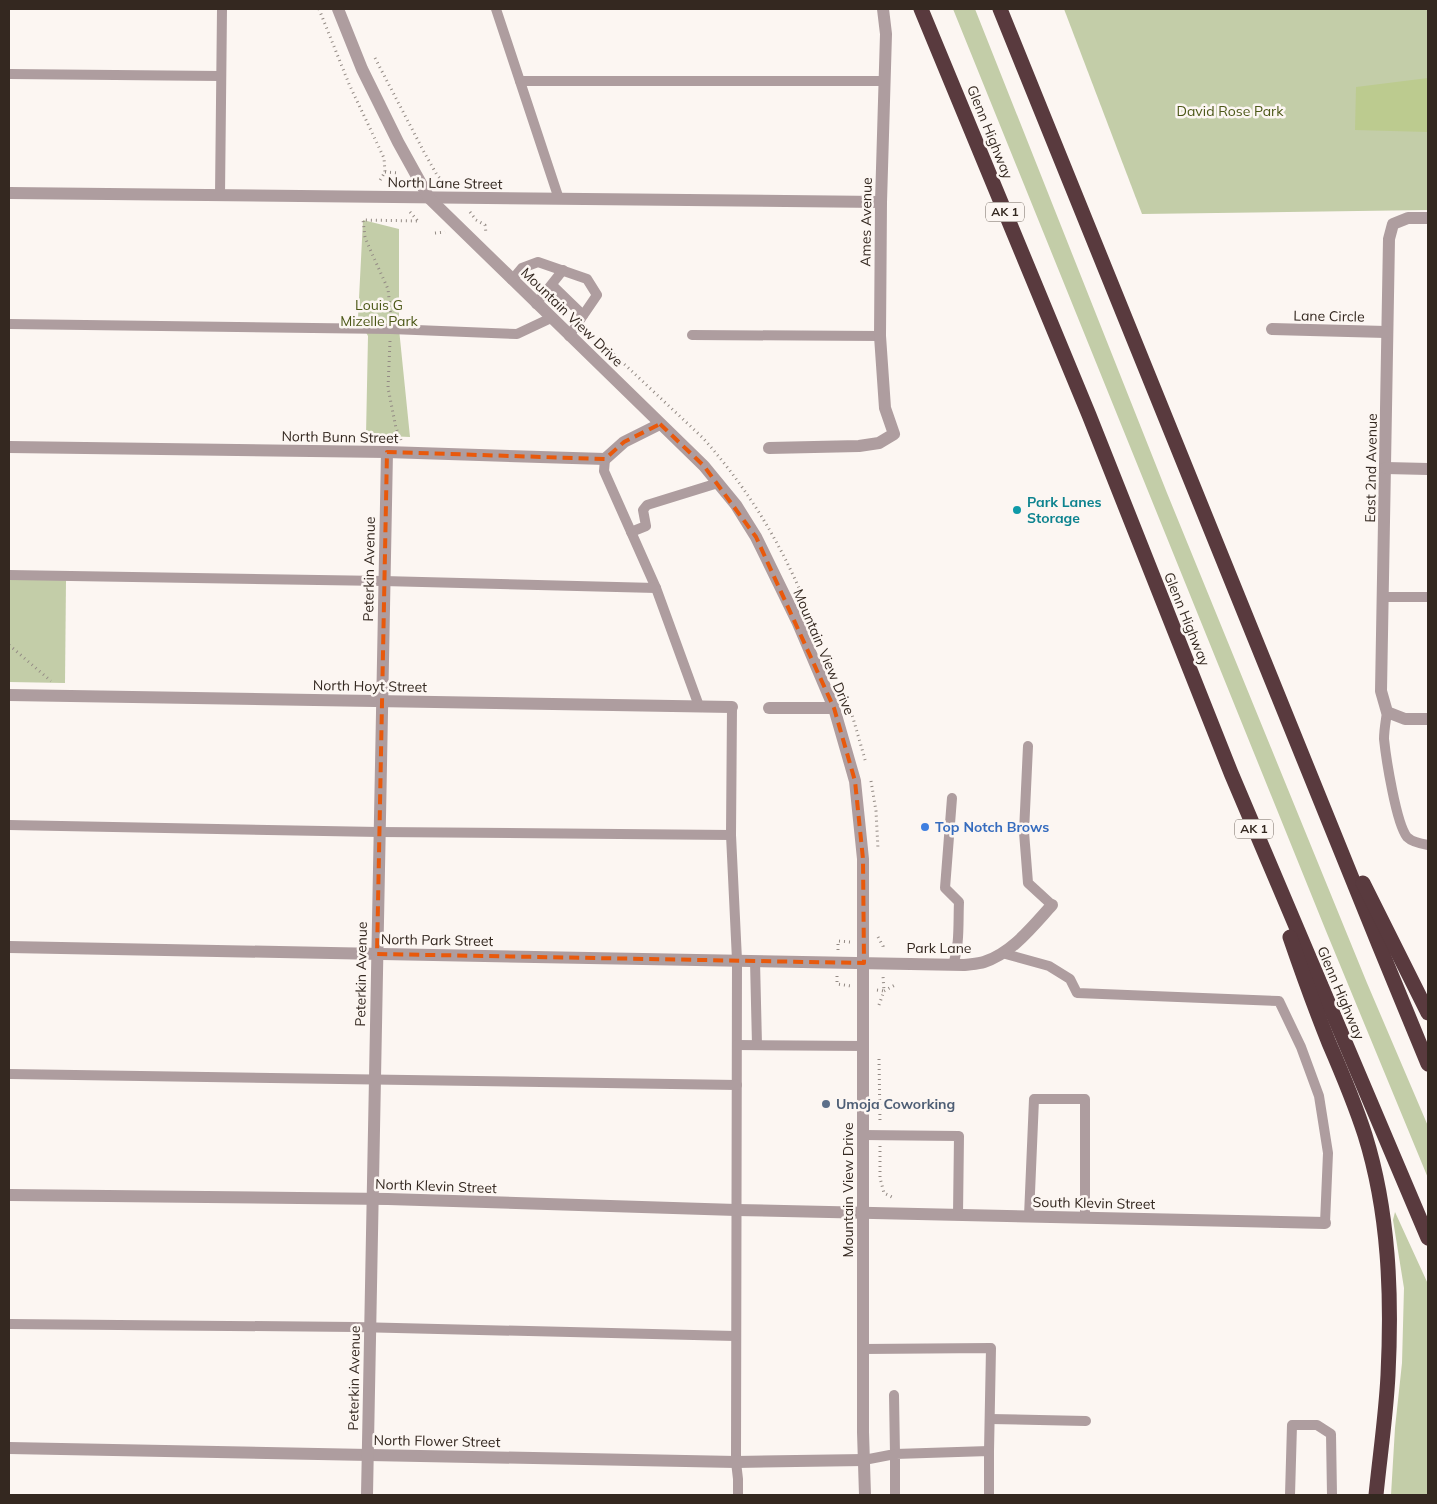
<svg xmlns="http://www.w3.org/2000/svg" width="1437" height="1504" font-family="Mulish,sans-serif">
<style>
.green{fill:#c3cda8}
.forest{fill:#bccb8f}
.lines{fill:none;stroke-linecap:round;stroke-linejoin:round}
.path{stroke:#938a84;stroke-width:3;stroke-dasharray:1 4;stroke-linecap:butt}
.service{stroke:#ae9d9f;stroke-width:10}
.minor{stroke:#ae9d9f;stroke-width:12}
.tertiary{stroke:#ae9d9f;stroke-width:12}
.motorway{stroke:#593a3e;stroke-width:15}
.marked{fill:none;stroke:#e8590c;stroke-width:4;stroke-dasharray:10 6;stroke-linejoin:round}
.culture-dot{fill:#0f9aa8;stroke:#fcf6f2;stroke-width:2}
.shop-dot{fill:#3f7fe0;stroke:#fcf6f2;stroke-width:2}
.service-dot{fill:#5c6f8a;stroke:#fcf6f2;stroke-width:2}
.labels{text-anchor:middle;stroke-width:5;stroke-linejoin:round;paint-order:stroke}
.shield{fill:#fcf6f2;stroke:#70665f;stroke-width:1}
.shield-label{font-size:12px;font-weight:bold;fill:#342820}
.park-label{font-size:14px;fill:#4c5818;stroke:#fcf6f2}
.street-label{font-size:14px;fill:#342820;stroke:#fcf6f2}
.culture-label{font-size:14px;font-weight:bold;fill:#0d838f;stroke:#fcf6f2;text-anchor:start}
.shop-label{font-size:14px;font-weight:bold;fill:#366cbe;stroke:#fcf6f2;text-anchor:start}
.service-label{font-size:14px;font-weight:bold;fill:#4e5e75;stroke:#fcf6f2;text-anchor:start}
</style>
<rect width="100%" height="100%" fill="#fcf6f2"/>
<!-- green -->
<g class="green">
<path d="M953,9H975L1167,493L1367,983L1428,1126V1178L1326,931Z"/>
<path d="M1064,9H1428V210L1142,214Z"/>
<path d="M363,220L399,229V329L410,437L366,435L368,336L358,318Z"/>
<path d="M9,579L66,580L65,683L9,682Z"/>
<path d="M1395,1212L1428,1284V1495H1391L1395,1428L1402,1363L1404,1288L1393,1220Z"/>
</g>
<!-- forest -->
<path class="forest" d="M1428,78V132L1355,130L1356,87Z"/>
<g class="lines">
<!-- path -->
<g class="path">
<path d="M319,9L349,84L384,158L385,172L379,182"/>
<path d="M375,58L424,152L437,175L445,184"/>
<path d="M385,172L399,173"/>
<path d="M410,212L418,221"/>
<path d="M470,212L476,220L485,225L486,233"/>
<path d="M435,233L445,232"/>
<path d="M391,317L388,289L369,247L365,237L363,220L418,221"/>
<path d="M588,330L703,438C748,489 779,540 805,602"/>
<path d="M390,341L388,388L396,428L401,440"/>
<path d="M9,645L51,681"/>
<path d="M851,711L866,763"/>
<path d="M871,781L876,811L878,849"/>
<path d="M878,937L883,946V950"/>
<path d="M838,950V941L850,942"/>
<path d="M837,976V984L851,986"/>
<path d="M877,990L884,991L883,976"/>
<path d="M879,1005L884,991L895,985"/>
<path d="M879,1059L880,1122"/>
<path d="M880,1146V1178L884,1193L894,1198"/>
</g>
<!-- service -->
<g class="service">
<path d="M496,9L559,199"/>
<path d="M9,74L221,76"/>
<path d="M520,81H885"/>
<path d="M220,195L222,9"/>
<path d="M512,280L522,268L538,262L587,279L597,295L569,336"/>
<path d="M552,285L583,315"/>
<path d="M536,304L563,270"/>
<path d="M9,324L391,329L517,334L551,318"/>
<path d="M692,335L880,336"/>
<path d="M605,459L604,471L656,588L699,706"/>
<path d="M631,532L646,526L643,510L647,505L718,483"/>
<path d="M9,575L383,581L656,588"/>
<path d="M1384,597H1428"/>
<path d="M732,707L731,835L737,960L736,1462L738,1479V1495"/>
<path d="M1387,712C1386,720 1384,730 1384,739C1386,758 1396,823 1407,837C1412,842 1422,844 1428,845"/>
<path d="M1028,746L1024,832L1028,883L1052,905"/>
<path d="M952,798L945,888L959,902C958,923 960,944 953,965"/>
<path d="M9,825L379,832L731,835"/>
<path d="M1002,953L1049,966L1070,979L1077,993L1279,1001L1301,1047L1319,1096L1328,1153L1325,1223"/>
<path d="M755,961L757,1045"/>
<path d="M737,1045L864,1046"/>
<path d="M9,1074L737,1085"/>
<path d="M863,1135L959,1136L958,1214"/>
<path d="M1029,1216L1034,1099H1085V1217"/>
<path d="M9,1324L355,1327L735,1336"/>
<path d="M863,1349L991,1348L989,1451"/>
<path d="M990,1419L1086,1421"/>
<path d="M864,1460L895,1454L894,1395"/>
<path d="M895,1495V1454L989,1451V1495"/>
<path d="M1290,1495L1292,1425H1317L1331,1434L1332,1495"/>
</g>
<!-- minor -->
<g class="minor">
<path d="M9,193L881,202"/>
<path d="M1428,218H1408L1393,224L1389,239L1381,691L1387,712L1405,719H1428"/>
<path d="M1272,329L1386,332"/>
<path d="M9,447L387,452L605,459L624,442L660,424"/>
<path d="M769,448L859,446L879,443L894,434L885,408L880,336L881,202L886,34L883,9"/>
<path d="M1386,468L1428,469"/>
<path d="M9,695L732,707"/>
<path d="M769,708H834"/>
<path d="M9,947L964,965C970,964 978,964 984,962C1012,953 1032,927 1052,905"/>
<path d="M9,1195L388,1199L736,1210L1325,1223"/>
<path d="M9,1448L736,1462L864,1460"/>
<path d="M367,1495L387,452"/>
</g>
<!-- tertiary -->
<path class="tertiary" d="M338,9L362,69L398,142L429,198L704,466L736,505L756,537L797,621L834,708L855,781L863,859V1432L865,1495"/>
<!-- motorway -->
<g class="motorway">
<path d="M921,9L1089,415L1231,773L1428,1238"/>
<path d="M1000,9L1379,945L1428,1064"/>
<path d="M1363,883L1428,1013"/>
<path d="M1290,937C1302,972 1315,1008 1329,1043C1342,1073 1355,1104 1365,1135C1389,1212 1392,1295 1388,1375C1386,1415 1380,1455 1376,1495"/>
</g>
</g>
<!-- marked area -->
<path class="marked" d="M660,424L704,466L756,537L834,708L855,781L863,859L864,963L377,954L387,452L605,459L624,442Z"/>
<!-- markers -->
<circle class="culture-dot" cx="1017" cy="510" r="5"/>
<circle class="shop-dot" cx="925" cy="827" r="5"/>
<circle class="service-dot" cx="826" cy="1104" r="5"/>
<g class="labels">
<!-- shield labels -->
<g class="shield">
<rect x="986" y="202.5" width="38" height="19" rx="4"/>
<rect x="1235" y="819.5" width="38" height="19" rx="4"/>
</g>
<g class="shield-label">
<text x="1005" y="216">AK 1</text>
<text x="1254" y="833">AK 1</text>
</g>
<!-- park labels -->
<g class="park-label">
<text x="1230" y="116">David Rose Park</text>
<text x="379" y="310">Louis G<tspan x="379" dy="16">Mizelle Park</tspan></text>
</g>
<!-- street labels -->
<g class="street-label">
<text transform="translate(990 132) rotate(68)" y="5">Glenn Highway</text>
<text transform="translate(445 183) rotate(1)" y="5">North Lane Street</text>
<text transform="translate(866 222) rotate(-89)" y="5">Ames Avenue</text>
<text transform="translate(1329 316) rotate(1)" y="5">Lane Circle</text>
<text transform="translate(572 317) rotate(44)" y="5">Mountain View Drive</text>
<text transform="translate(340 437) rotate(1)" y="5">North Bunn Street</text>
<text transform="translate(1371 468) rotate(-89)" y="5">East 2nd Avenue</text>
<text transform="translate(369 569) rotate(-89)" y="5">Peterkin Avenue</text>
<text transform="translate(1187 619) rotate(68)" y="5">Glenn Highway</text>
<text transform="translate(824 652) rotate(67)" y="5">Mountain View Drive</text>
<text transform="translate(370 686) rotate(1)" y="5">North Hoyt Street</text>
<text transform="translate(437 940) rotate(1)" y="5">North Park Street</text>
<text x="939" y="953">Park Lane</text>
<text transform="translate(361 974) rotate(-89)" y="5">Peterkin Avenue</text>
<text transform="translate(1341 993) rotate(67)" y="5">Glenn Highway</text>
<text transform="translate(436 1186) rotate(2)" y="5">North Klevin Street</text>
<text transform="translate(848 1190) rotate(-90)" y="5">Mountain View Drive</text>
<text transform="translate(1094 1203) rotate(1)" y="5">South Klevin Street</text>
<text transform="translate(354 1378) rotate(-89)" y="5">Peterkin Avenue</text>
<text transform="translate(437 1441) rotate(1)" y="5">North Flower Street</text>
</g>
<!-- culture labels -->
<g class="culture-label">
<text x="1027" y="507">Park Lanes<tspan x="1027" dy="16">Storage</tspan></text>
</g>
<!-- shop labels -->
<g class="shop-label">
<text x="935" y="832">Top Notch Brows</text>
</g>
<!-- service labels -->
<g class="service-label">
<text x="836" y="1109">Umoja Coworking</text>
</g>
</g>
<!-- border -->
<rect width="1437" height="1504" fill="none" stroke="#342820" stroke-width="20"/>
</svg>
